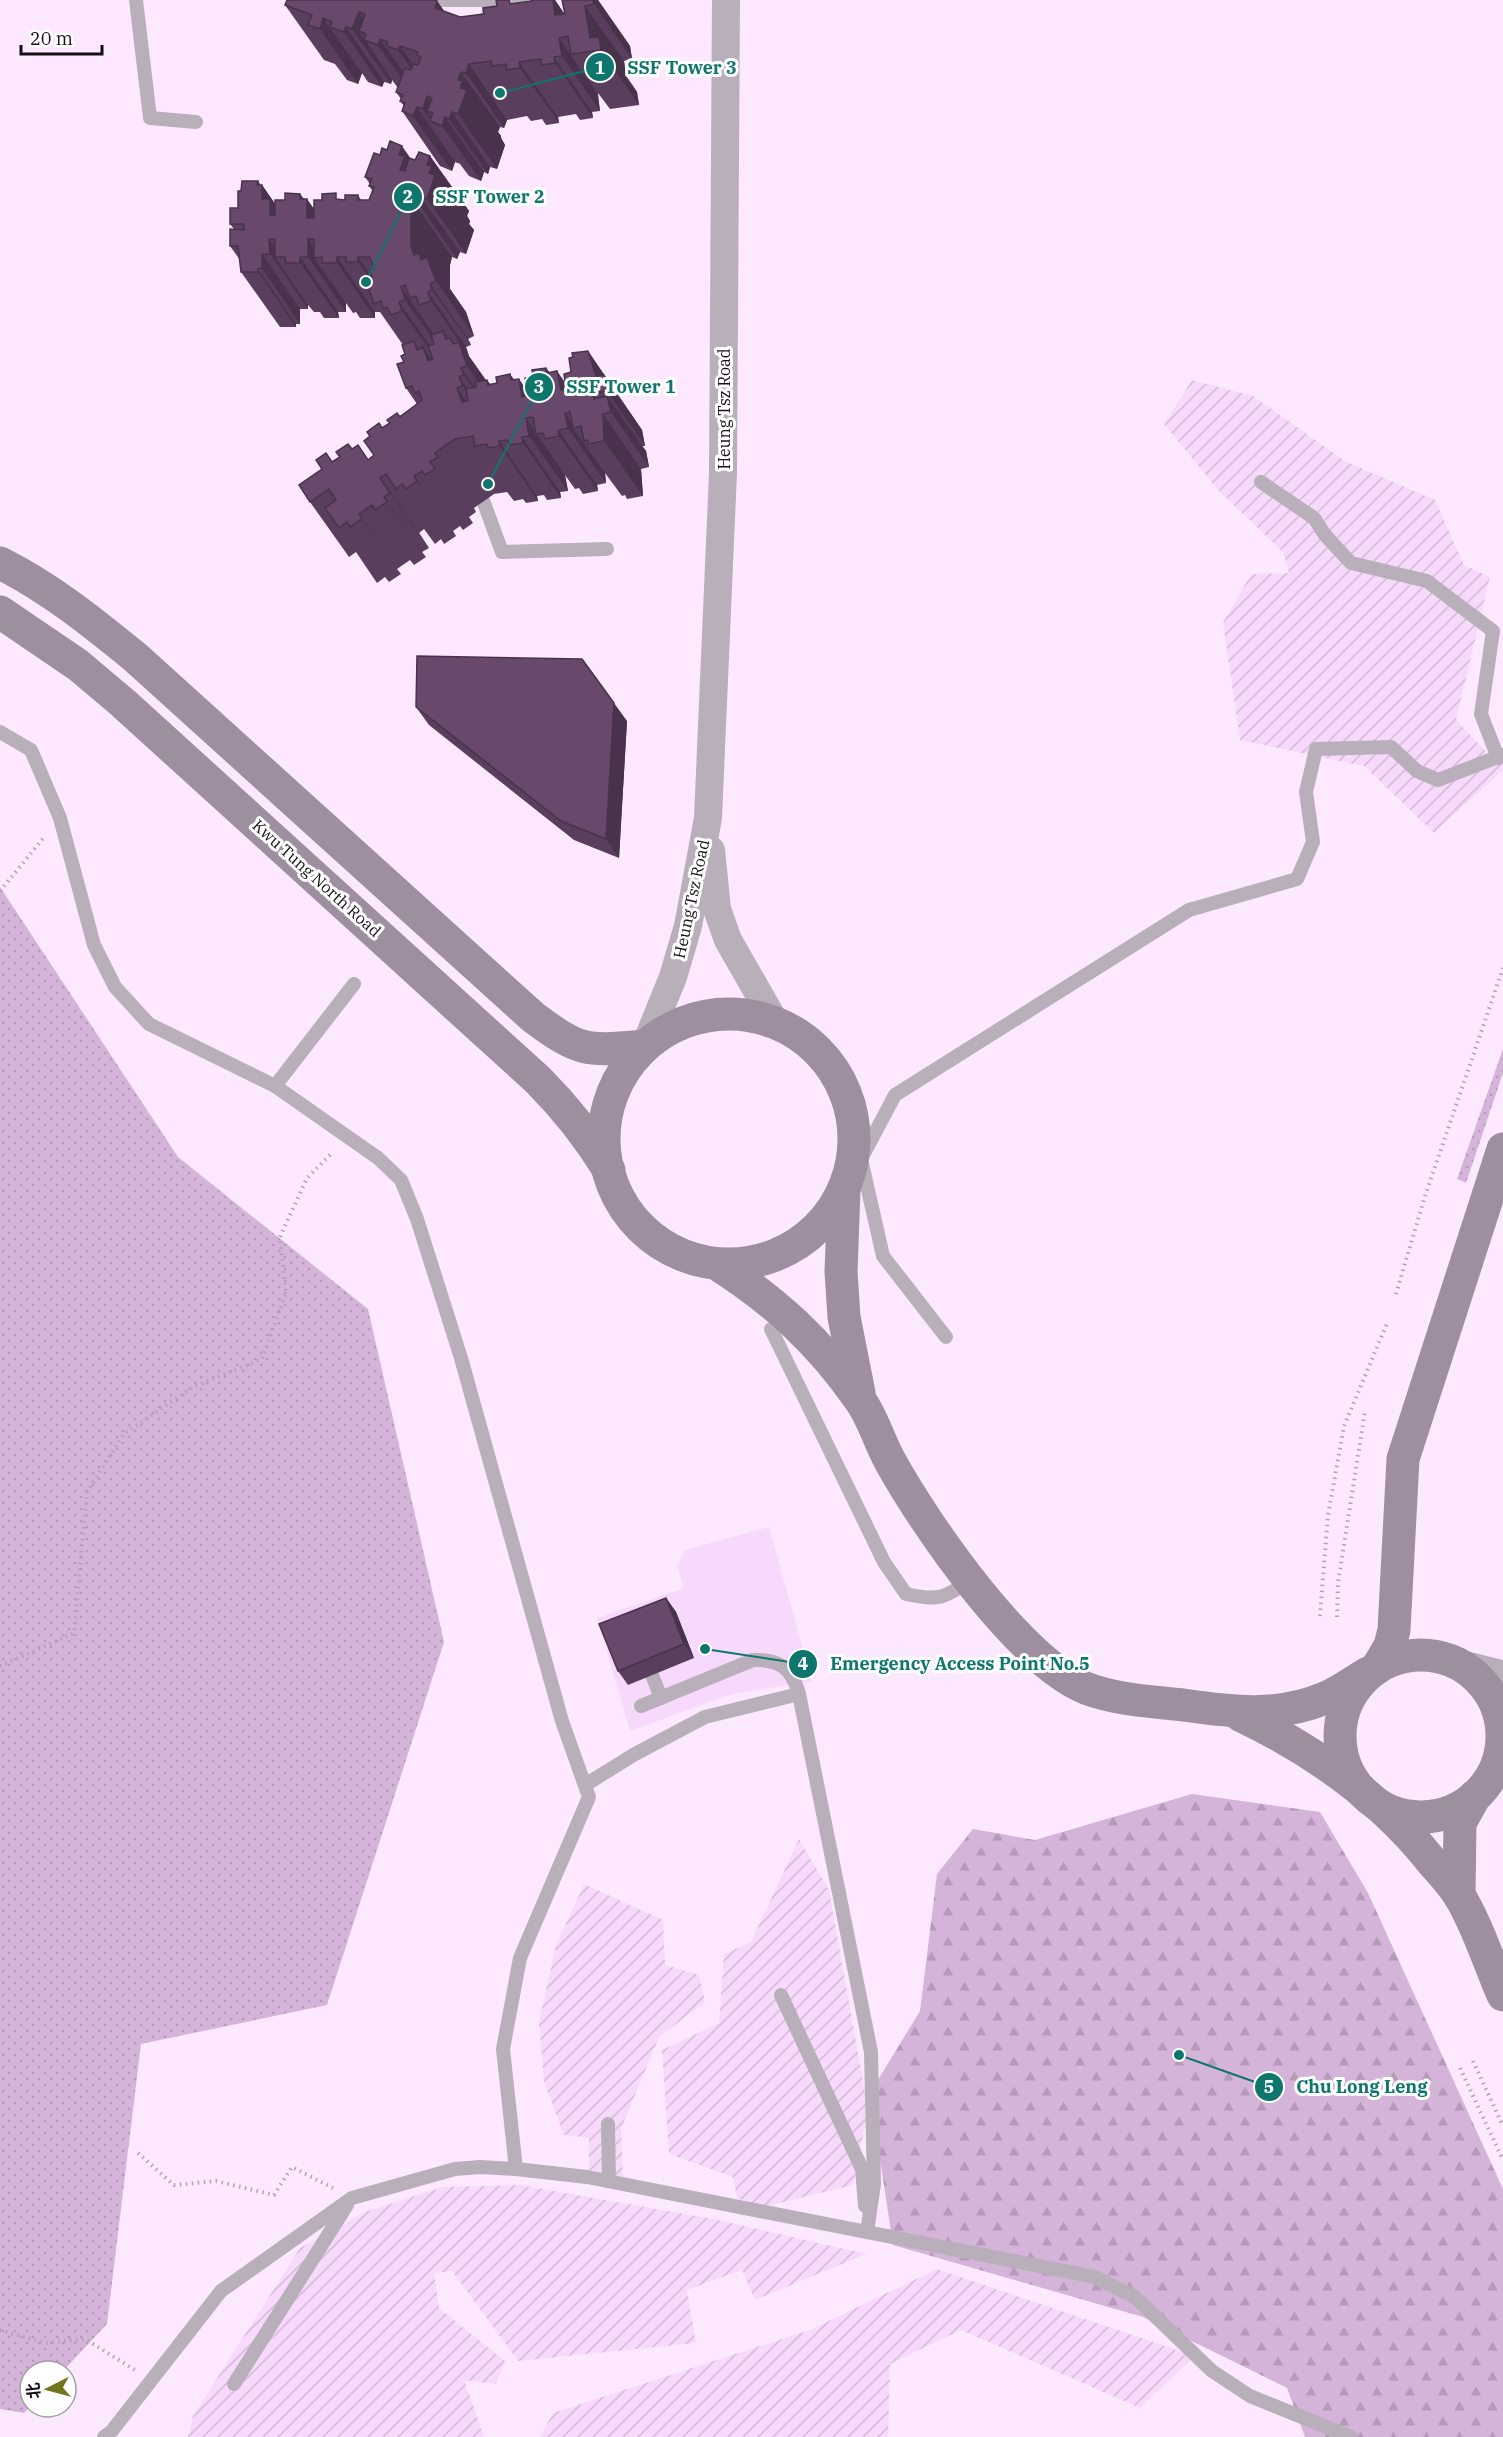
<svg xmlns="http://www.w3.org/2000/svg" width="1503" height="2437" font-family="'IBM Plex Serif','Noto Sans SC',serif">
<style>
.built{fill:#f7dafb}
.industrial{fill:url(#industrial-furrows)}
.grass{fill:url(#grass-dots)}
.forest{fill:url(#forest-firs)}
.lines{fill:none;stroke-linecap:round;stroke-linejoin:round}
.path{stroke:#b2a3b4;stroke-width:4;stroke-dasharray:1.5 4.5;stroke-linecap:butt}
.service{stroke:#b9afba;stroke-width:14}
.minor{stroke:#b9afba;stroke-width:28}
.tertiary{stroke:#b9afba;stroke-width:33}
.secondary{stroke:#9e8fa0;stroke-width:33}
.wall{fill:#593f5d}
.shaded-wall{fill:#49334c}
.building{fill:#68496c;stroke:#49334c;stroke-width:1.5}
.labels{text-anchor:middle;stroke-width:6;stroke-linejoin:round;paint-order:stroke}
.street-label{font-size:16px;fill:#150e16;stroke:#fff}
.leader{fill:none;stroke:#0f766e;stroke-width:2}
.callout-dot{fill:#0f766e;stroke:#fff;stroke-width:2}
.mark-label{font-size:18px;text-anchor:middle;font-weight:bold;fill:#fff}
.callout-label{font-size:18px;text-anchor:middle;font-weight:bold;fill:#0f766e;stroke:#fff;stroke-width:6;stroke-linejoin:round;paint-order:stroke}
</style>
<defs>
<pattern id="industrial-furrows" width="10" height="10" patternUnits="userSpaceOnUse" patternTransform="scale(1.5)"><rect width="10" height="10" fill="#f7dafb"/><path d="M-1 1l2-2M0 10L10 0M9 11l2-2" fill="none" stroke="#d3bad6"/></pattern>
<pattern id="grass-dots" width="8" height="8" patternUnits="userSpaceOnUse" patternTransform="scale(1.5)"><rect width="8" height="8" fill="#d5b4d9"/><path d="M2 2h.1M6 6h.1" fill="none" stroke="#b69aba" stroke-width="1.8" stroke-linecap="round"/></pattern>
<pattern id="forest-firs" width="22" height="20" patternUnits="userSpaceOnUse" patternTransform="scale(1.5)"><rect width="22" height="20" fill="#d5b4d9"/><path d="M5 1l3.5 6h-7zM16 11l3.5 6h-7z" fill="#b69aba"/></pattern>
</defs>
<rect width="100%" height="100%" fill="#fce9ff"/>
<!-- built -->
<path class="built" d="M769,1527L812,1681L732,1694L630,1731L597,1618L684,1588L677,1566L685,1550Z"/>
<!-- industrial -->
<g class="industrial">
<path d="M1192,380L1253,396L1345,461L1435,500L1464,565L1490,577L1456,720L1492,758L1503,759V770L1434,833L1364,766L1240,740L1223,623L1251,574L1289,573L1283,552L1218,490L1164,424Z"/>
<path d="M799,1839L829,1890L868,2110L853,2185L763,2207L737,2198L733,2177L669,2154L662,2050L719,2023L724,1954L751,1942Z"/>
<path d="M584,1884L663,1920L665,1965L699,1975L705,2002L659,2037L621,2129L623,2177L589,2172V2138L564,2135L544,2082L539,2022L556,1946Z"/>
<path d="M521,2185L718,2220L866,2254L755,2300L742,2270L687,2290L696,2343L518,2361L452,2271L434,2273L439,2308L505,2361L496,2384L464,2380L484,2437H188L193,2416L300,2248L365,2212L443,2187Z"/>
<path d="M937,2269L1195,2356L1140,2408L961,2330L890,2364L888,2437H540L553,2413L810,2330Z"/>
</g>
<!-- grass -->
<g class="grass">
<path d="M0,887L178,1157L368,1309L444,1642L327,2005L141,2044L107,2324L63,2371H30V2407L24,2413L0,2409Z"/>
<path d="M1503,1049V1073L1466,1183L1457,1179Z"/>
</g>
<!-- forest -->
<path class="forest" d="M1192,1794L1320,1812L1368,1893L1503,2189V2437H1305L1287,2388L1143,2317L893,2245L870,2093L920,2011L937,1874L973,1829L1035,1840Z"/>
<g class="lines">
<!-- path -->
<g class="path">
<path d="M0,891L45,836"/>
<path d="M1396,1294L1424,1199L1503,968"/>
<path d="M1320,1616L1328,1515L1344,1426L1388,1321"/>
<path d="M1337,1617L1338,1583L1365,1411"/>
<path d="M0,1666L74,1633L87,1492L124,1434L193,1387L262,1359L286,1292L280,1237L307,1178L333,1152"/>
<path d="M1473,2061L1503,2126"/>
<path d="M1460,2068L1503,2160"/>
<path d="M138,2153L174,2185L216,2181L274,2195L292,2167L333,2188"/>
<path d="M0,2330L45,2343L85,2339L135,2370"/>
</g>
<!-- service -->
<g class="service">
<path d="M136,0L150,118L196,122"/>
<path d="M431,0H522"/>
<path d="M485,25L492,1"/>
<path d="M1261,482L1314,518L1325,535L1351,563L1427,581L1493,631L1481,714L1498,758"/>
<path d="M477,484L502,552L607,549"/>
<path d="M0,732L31,750L60,818L94,945L115,987L149,1024L275,1086L378,1158L401,1180L417,1219L461,1358L562,1721L589,1797L520,1958L503,2049L516,2169L480,2167L455,2169L352,2198L221,2291L111,2432L104,2437"/>
<path d="M275,1086L354,984"/>
<path d="M771,1329L884,1562L906,1594C937,1601 945,1599 971,1579"/>
<path d="M946,1337L883,1256L861,1159L895,1095L1189,910L1297,879L1313,842L1306,792L1316,749L1391,747L1417,771L1438,780L1503,755"/>
<path d="M652,1675L661,1698"/>
<path d="M641,1706L753,1660C779,1659 792,1668 799,1694"/>
<path d="M585,1785L635,1754L705,1717L799,1694L871,2052L874,2184L867,2232"/>
<path d="M781,1995L862,2169L865,2206"/>
<path d="M608,2124L609,2181"/>
<path d="M516,2169L587,2177L1095,2277L1135,2297L1212,2371L1250,2396L1351,2437"/>
<path d="M234,2384L347,2205"/>
</g>
<!-- minor -->
<g class="minor">
<path d="M711,850L717,909L728,940L775,1022"/>
<path d="M645,1046L673,977L688,926L708,818L723,473L726,0"/>
</g>
<!-- tertiary -->
<g class="tertiary">
<path d="M1467,1668L1503,1677"/>
<path d="M1498,1763L1503,1753"/>
</g>
<!-- secondary -->
<g class="secondary">
<path d="M0,563C50,588 92,622 135,657L533,1017C581,1053 587,1051 645,1046"/>
<path d="M0,612L78,665L123,703L538,1080C566,1108 588,1136 609,1170"/>
<circle cx="729" cy="1139" r="125"/>
<path d="M844,1189L841,1272L844,1317L859,1393"/>
<path d="M717,1264C775,1301 820,1342 860,1400C873,1418 879,1441 890,1461C924,1523 1024,1670 1094,1691C1122,1700 1154,1702 1183,1705C1232,1712 1278,1718 1325,1698C1340,1692 1354,1681 1368,1673"/>
<circle cx="1421" cy="1736" r="81"/>
<path d="M1377,1668L1390,1646L1394,1630L1403,1459L1503,1149"/>
<path d="M1240,1715C1315,1751 1381,1797 1433,1863C1442,1873 1452,1884 1459,1895C1477,1924 1489,1963 1503,1995"/>
<path d="M1459,1895L1460,1823L1475,1796"/>
</g>
</g>
<!-- wall -->
<g class="wall">
<path d="M555,0L564,14L598,0L630,46L632,59L624,61L626,76L637,92L639,105L610,109L598,93L600,111L592,112L593,118L580,120L576,114L558,117L559,123L546,125L542,119L531,121L527,116L507,120L504,128L500,127L498,132L501,136V138L505,145L497,169L490,167L488,174L484,172L481,181L469,176L460,164L455,162L452,171L440,166L402,111L404,106L400,101L401,99L396,92L398,88L392,80L391,84L384,82L382,87L368,82L362,73L358,84L347,80L335,64L324,60L285,5L437,1L444,11L460,17L484,14L513,4Z"/>
<path d="M380,155L411,159L415,160L430,156L469,211L467,216L470,221L469,224L474,230L466,254L460,252L457,259L452,257L450,265V289L466,312L474,336L468,339L471,345L466,347L469,356L486,380H487L490,384L514,380L529,393L533,376L546,368L550,373L565,382L571,372L573,357L588,351L642,430L645,446H642L646,451L649,467L641,469L643,496L627,499L625,495L622,496L605,473L606,483L597,485L598,491L583,494L579,488L575,489L565,475L568,491L560,492L561,498L547,500L544,495L537,496L538,501L526,503L523,499L514,501L507,492L494,494L474,508L476,512L469,517L473,523L463,530L460,526L453,531L456,536L444,544L441,539L435,544L424,529L419,533L429,548L422,552L426,557L414,565L410,560L397,569L401,574L389,582L385,577L377,583L356,552L349,557L310,502L332,462L352,449L368,460L374,455L382,428L417,404L406,388L404,362L405,354L403,345L380,312H375V318H360L356,312L353,313L346,303V312H338L339,318H324L320,312H314L308,305V309H300V324H296V327H280L241,272L240,260L230,246L234,229L230,224L238,208L241,191L258,181L260,185H262L275,204L300,194L304,199L314,209L340,199L345,200L358,195L361,200H369L373,191L369,186L370,184L365,177Z"/>
<path d="M416,707L627,721L619,858L574,840L429,725Z"/>
<path d="M666,1598L676,1612L694,1658L628,1685L618,1671Z"/>
</g>
<!-- shaded-wall -->
<g class="shaded-wall">
<path d="M553,0H555L590,51L555,15Z"/>
<path d="M593,0H598L630,46L632,59L594,4Z"/>
<path d="M437,1L476,56L435,8Z"/>
<path d="M585,6L624,61L626,76L637,92L639,105L601,50L590,38Z"/>
<path d="M359,12L379,41L380,39L419,94L416,100L378,45L366,34L359,31L392,80L391,84L352,29Z"/>
<path d="M323,18L362,73L358,84L320,29Z"/>
<path d="M346,27L384,82L382,87L344,32Z"/>
<path d="M559,38L597,93L600,111L562,56Z"/>
<path d="M400,46L439,101L437,105L398,50Z"/>
<path d="M554,57L592,112L593,118L555,63Z"/>
<path d="M519,62L558,117L559,123L520,68Z"/>
<path d="M469,64L507,120L504,128L466,73Z"/>
<path d="M461,72L500,127L498,132L501,136V138L505,145L497,169L458,114V80Z"/>
<path d="M427,96L444,120L445,117L484,172L481,181L433,113L427,111L436,124L432,122L423,109Z"/>
<path d="M417,107L455,162L452,171L413,116Z"/>
<path d="M452,112L490,167L488,174L449,119Z"/>
<path d="M402,146L431,188L429,173L427,165L430,156L469,211L467,216L470,221L469,224L474,230L466,254L427,199L421,197L460,252L457,259L419,204L400,170L399,155Z"/>
<path d="M258,181L262,187V185L300,240L308,239L320,257L314,258L346,303V312L308,257H300L338,312L339,318L300,263L270,215L262,199L257,185Z"/>
<path d="M300,194L307,204V199L346,254V257H337L375,312V318L337,263L307,218L300,199Z"/>
<path d="M414,202L452,257L450,265V289L466,312L474,336L436,281L414,255L411,246V210Z"/>
<path d="M269,239L282,257H275L308,305V309L270,254Z"/>
<path d="M262,254L300,309V324L262,268Z"/>
<path d="M358,257L396,312L394,314L358,262Z"/>
<path d="M258,269L296,324V327L258,272Z"/>
<path d="M430,284L468,339L471,345L432,290Z"/>
<path d="M401,287L439,342L444,355L405,300Z"/>
<path d="M428,292L466,347L469,356L431,301Z"/>
<path d="M399,302L438,357L441,366L402,311Z"/>
<path d="M443,331L467,365L453,344L450,338L464,358L459,342L488,384L487,380L526,435L506,421L467,366L446,339Z"/>
<path d="M423,347L462,402L428,361Z"/>
<path d="M588,351L642,430L645,446L596,376Z"/>
<path d="M461,368L500,423L502,430L464,375Z"/>
<path d="M546,368L560,388L557,371L596,426L599,442L547,373Z"/>
<path d="M510,374L521,389L519,379L557,434L551,438L511,380Z"/>
<path d="M459,377L498,432L501,441L463,386Z"/>
<path d="M457,388L496,443L462,402Z"/>
<path d="M607,396L646,451L649,467L611,412Z"/>
<path d="M565,413L575,427L573,428L605,473L606,483L568,428Z"/>
<path d="M603,414L641,469L643,496L604,441Z"/>
<path d="M526,418L565,475L568,491L529,436Z"/>
<path d="M558,430L597,485L598,491L559,436Z"/>
<path d="M522,437L560,492L561,498L523,443Z"/>
<path d="M499,441L537,496L538,501L500,446Z"/>
<path d="M414,476L456,536L417,481Z"/>
<path d="M380,478L419,533L429,548L390,493Z"/>
<path d="M384,497L426,557L387,502Z"/>
<path d="M359,514L401,574L362,519Z"/>
<path d="M614,703L627,721L619,858L606,839Z"/>
<path d="M666,1598L676,1612L694,1658L684,1644Z"/>
</g>
<!-- building -->
<g class="building">
<path d="M287,0H433L437,1L435,8L460,17L484,14L483,8L497,6L496,0H509L510,4L532,1L531,0H553L555,15L565,14L562,0H593L594,4L585,6L590,38L599,37L601,50L571,54L568,36L559,38L562,56L554,57L555,63L541,65V59L519,62L520,68L507,70L506,64L492,66L491,61L469,64L466,73L461,72L458,80L463,81L460,88L467,90L458,114L452,112L449,119L445,117L442,126L430,121L433,113L427,111L432,98L427,96L423,109L417,107L413,116L402,111L405,103L400,101L403,95L396,92L405,68L411,70L413,64L418,65L421,57L417,55L418,52L400,46L398,50L387,46L388,42L380,39L378,45L364,40L366,34L359,31L365,14L359,12L352,29L346,27L344,32L330,27L332,22L323,18L320,29L308,25L312,15L285,5Z"/>
<path d="M390,141L402,146L399,155L405,156L400,170L405,171L409,158L415,160L419,152L430,156L427,165L432,166L429,173L435,175L427,199L421,197L419,204L414,202L411,210V246L414,255L419,253L421,260L427,257L436,281L430,284L432,290L428,292L431,301L419,305L416,296L410,298L405,285L401,287L405,300L399,302L402,311L391,315L387,307L383,308L381,301L374,304L366,280L372,277L370,271L374,269L370,257H358V262H346V257H337V263H322V257L314,258V239H308V257H300V263H286L285,257H275V239H269L270,254H262V268L258,269V272H241L238,246H230V229L244,230V224H230V208H238V191H241L242,181H258L257,185H262V199H270V215H275V200H285V193L300,194V199H307V218H314V200H322V194L336,193V199L345,200V195H358V200H369L374,187L369,186L372,179L365,177L374,153L380,155L382,148L387,150Z"/>
<path d="M443,331L446,339L450,338L453,344L459,342L467,366L461,368L464,375L459,377L463,386L457,388L462,402L468,401L466,389L476,387L475,382L487,380L488,385L497,383L496,377L510,374L511,380L519,379L522,397L529,395L525,378L533,376L532,370L546,368L547,373L557,371L561,390L566,389L564,374L571,372L569,358L573,357L572,353L588,351L596,376L604,375L607,391L593,393L594,399L607,396L611,412L603,414L604,441L588,444V440L584,441L581,426L573,428L570,412L565,413L568,428L558,430L559,436L545,439L543,433L536,434L533,417L526,418L529,436L522,437L523,443L509,445L508,440L499,441L500,446L488,448L487,444L475,446L473,436L455,439L435,453L438,457L430,462L435,468L425,475L422,471L414,476L417,481L406,489L402,484L396,489L386,474L380,478L390,493L384,497L387,502L375,510L372,505L359,514L362,519L350,527L347,522L339,528L325,508L336,500L329,489L310,502L299,485L322,469L316,460L326,453L332,462L340,457L336,452L348,444L352,449L358,445L368,460L374,455L364,441L370,436L367,432L379,423L382,428L390,423L387,420L397,413L400,417L422,400L419,391L415,393L412,386L406,388L397,364L404,362L401,356L405,354L402,345L414,341L417,350L423,347L428,361L433,359L428,346L434,344L431,335Z"/>
<path d="M417,656L582,659L614,703L606,839L561,821L416,707Z"/>
<path d="M666,1598L684,1644L618,1671L599,1624Z"/>
</g>
<g class="labels">
<!-- street labels -->
<g class="street-label">
<text transform="translate(724 409) rotate(-90)" y="6">Heung Tsz Road</text>
<text transform="translate(317 878) rotate(42)" y="6">Kwu Tung North Road</text>
<text transform="translate(691 899) rotate(-78)" y="6">Heung Tsz Road</text>
</g>
</g>
<!-- callouts -->
<path class="leader" d="M500 93L600 67M366 282L408 197M488 484L539 387M705 1649L803 1664M1179 2055L1269 2087"/>
<g class="callout-dot">
<circle cx="500" cy="93" r="6"/>
<circle cx="366" cy="282" r="6"/>
<circle cx="488" cy="484" r="6"/>
<circle cx="705" cy="1649" r="6"/>
<circle cx="1179" cy="2055" r="6"/>
<circle cx="600" cy="67" r="15"/>
<circle cx="408" cy="197" r="15"/>
<circle cx="539" cy="387" r="15"/>
<circle cx="803" cy="1664" r="15"/>
<circle cx="1269" cy="2087" r="15"/>
</g>
<g class="mark-label">
<text x="600" y="74">1</text>
<text x="408" y="203">2</text>
<text x="539" y="393">3</text>
<text x="803" y="1670">4</text>
<text x="1269" y="2093">5</text>
</g>
<g class="callout-label">
<text x="682" y="74">SSF Tower 3</text>
<text x="490" y="203">SSF Tower 2</text>
<text x="621" y="393">SSF Tower 1</text>
<text x="960" y="1670">Emergency Access Point No.5</text>
<text x="1362" y="2093">Chu Long Leng</text>
</g>
<!-- north arrow -->
<g transform="translate(48 2389) rotate(264)"><circle r="28" fill="#ffffff" stroke="#a19fa2" stroke-width="1.5"/>
<path d="M0-4.5L10 22L0 15L-10 22Z" fill="#71751d"/>
<text y="-9" font-size="16" font-weight="bold" text-anchor="middle" fill="#150e16">北</text>
</g>
<!-- scale -->
<path d="M21 45v9h81v-9" fill="none" stroke="#150e16" stroke-width="3"/>
<text x="30" y="45" font-size="18" fill="#150e16" stroke="#ffffff" stroke-width="4.5" paint-order="stroke">20 m</text>
</svg>
